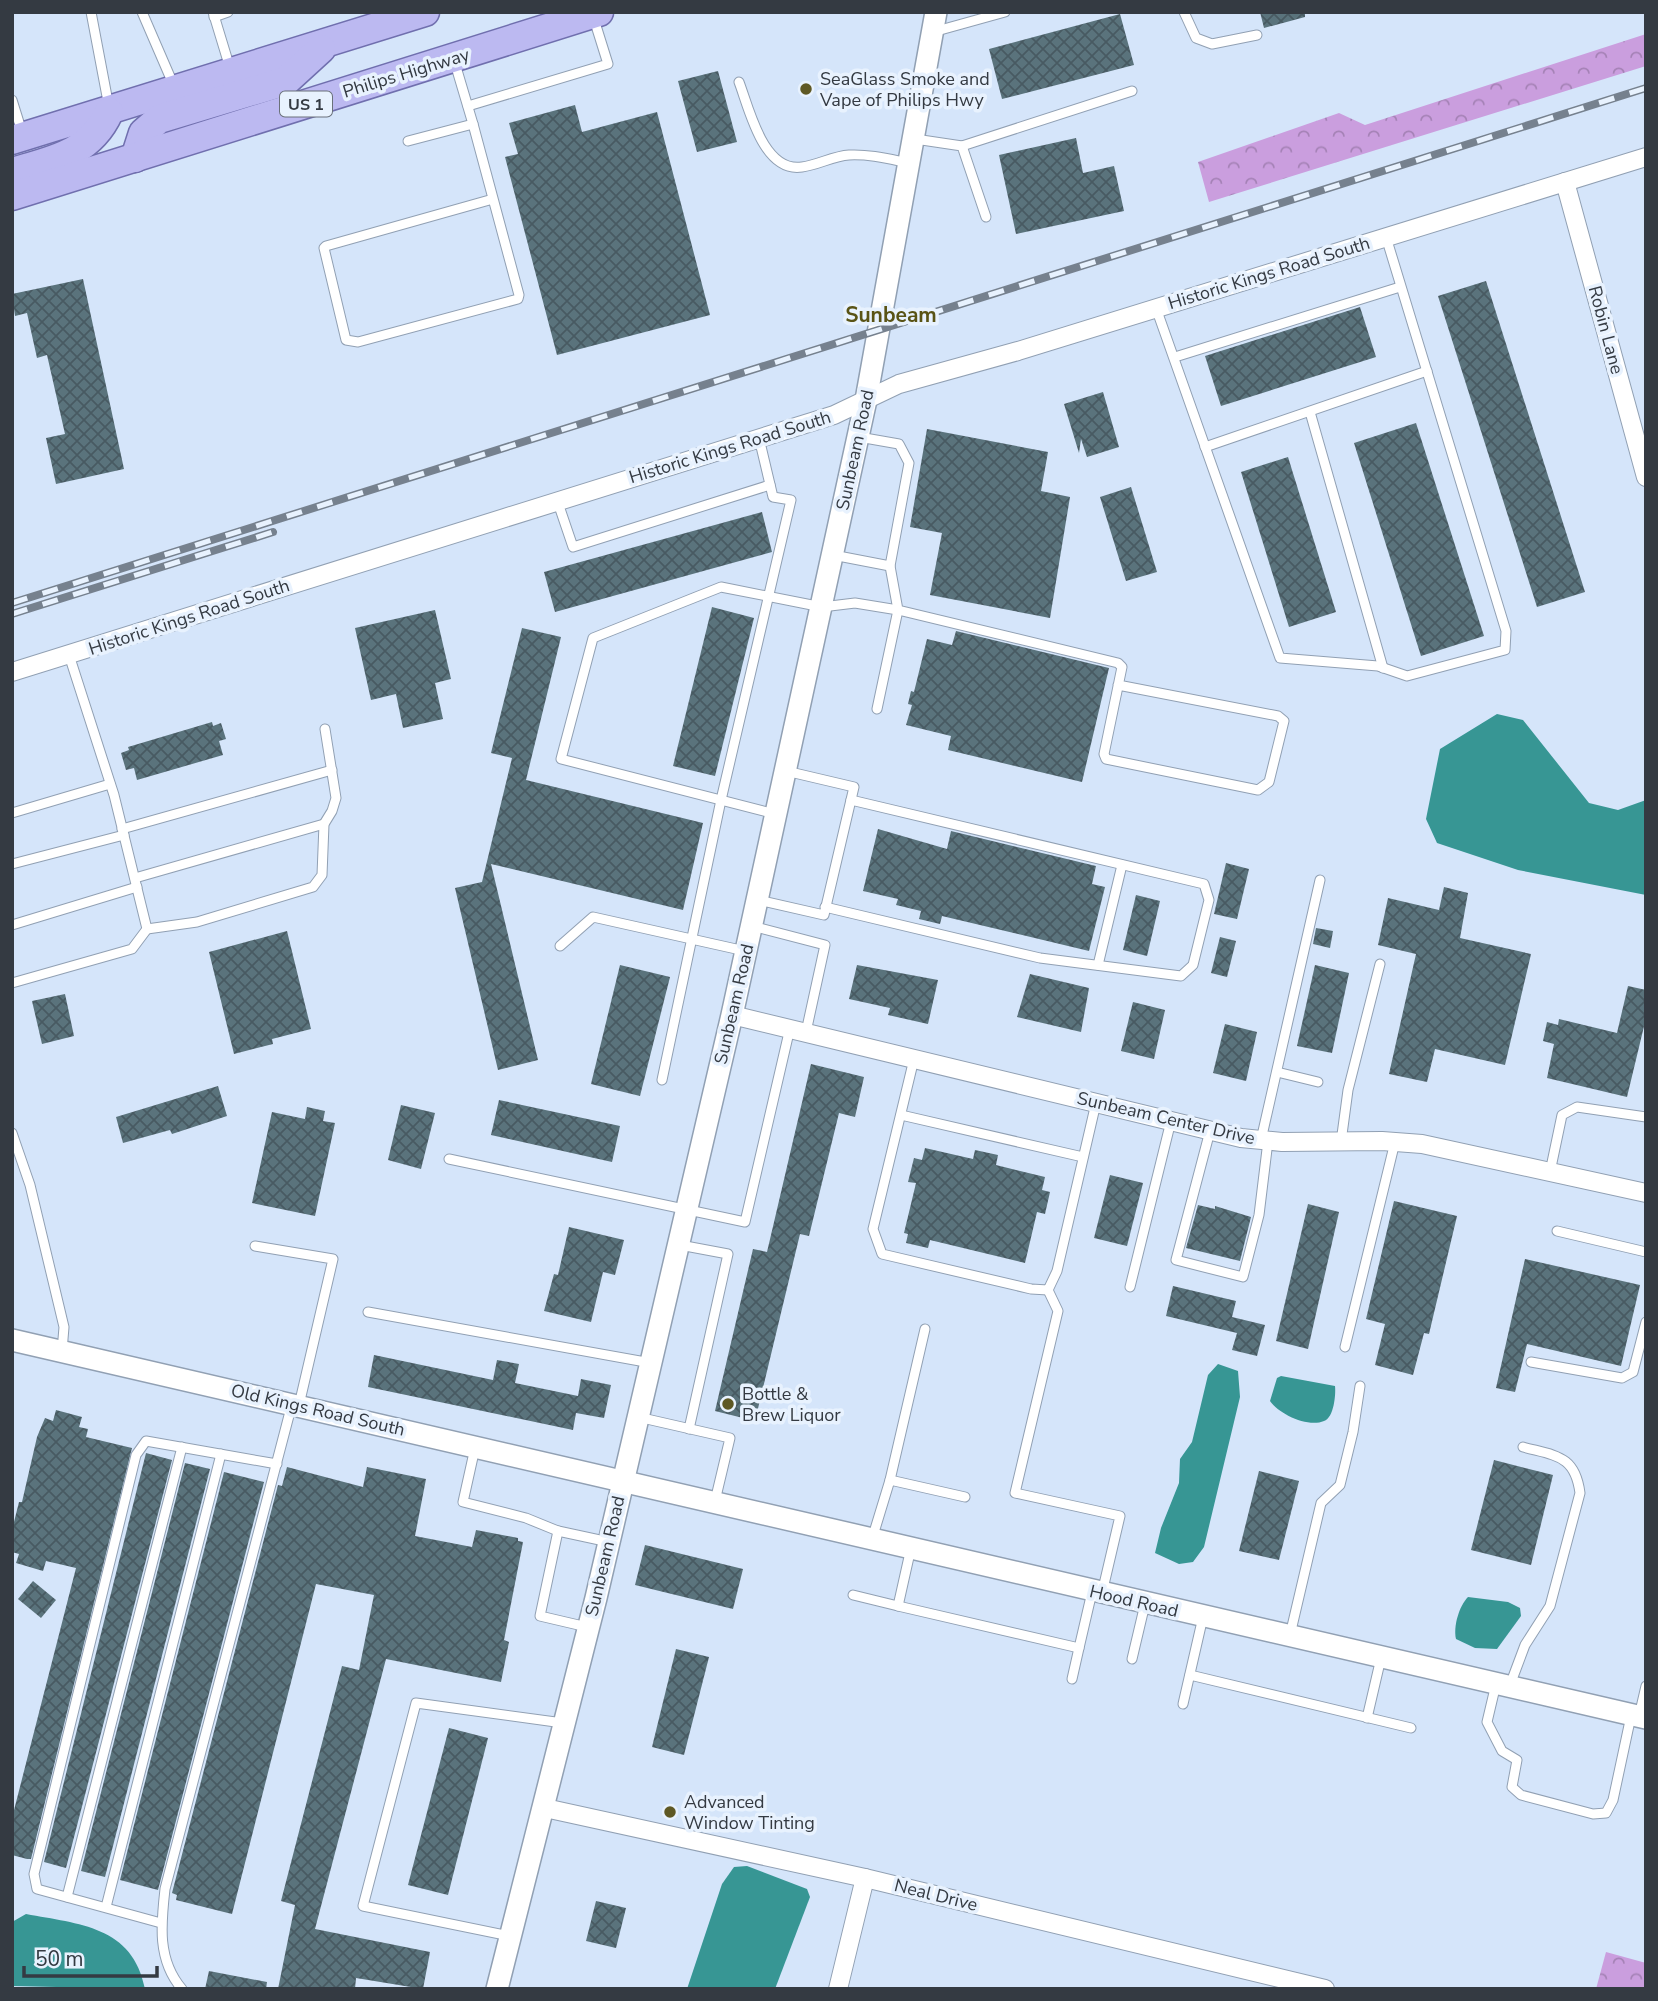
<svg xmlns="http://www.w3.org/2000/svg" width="1658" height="2001" font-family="'Nunito Sans',sans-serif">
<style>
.forest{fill:url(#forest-crowns)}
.water{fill:#379694}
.building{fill:url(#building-cross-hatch)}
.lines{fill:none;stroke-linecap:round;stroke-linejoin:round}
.service-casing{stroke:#91a0b3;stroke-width:11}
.minor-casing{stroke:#91a0b3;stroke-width:20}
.tertiary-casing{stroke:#91a0b3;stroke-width:24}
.primary-casing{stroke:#706fae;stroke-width:31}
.service{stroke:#fff;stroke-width:9}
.minor{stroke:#fff;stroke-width:18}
.tertiary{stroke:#fff;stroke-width:21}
.primary{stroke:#bcb9f1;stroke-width:28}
.rail-casing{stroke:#76818e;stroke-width:8}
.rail{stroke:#e8f2fe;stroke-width:5;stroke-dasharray:16;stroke-linecap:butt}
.poi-dot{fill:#5e5824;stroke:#e8f2fe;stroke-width:2.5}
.labels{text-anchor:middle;stroke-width:7;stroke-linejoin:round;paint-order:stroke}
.shield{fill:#e8f2fe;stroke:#6a717a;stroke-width:2}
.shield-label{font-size:16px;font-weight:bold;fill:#343a42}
.street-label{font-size:18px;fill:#343a42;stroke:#e8f2fe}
.poi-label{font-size:18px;fill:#343a42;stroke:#e8f2fe;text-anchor:start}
.quarter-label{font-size:21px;font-weight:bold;fill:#595315;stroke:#e8f2fe}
</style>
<defs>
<pattern id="forest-crowns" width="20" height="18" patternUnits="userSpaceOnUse" patternTransform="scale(1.75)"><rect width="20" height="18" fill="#ca9ede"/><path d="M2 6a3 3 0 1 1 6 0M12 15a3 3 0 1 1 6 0" fill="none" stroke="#a582b6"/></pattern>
<pattern id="building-cross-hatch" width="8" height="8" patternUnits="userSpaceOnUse" patternTransform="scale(1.75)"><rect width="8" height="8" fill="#5a737c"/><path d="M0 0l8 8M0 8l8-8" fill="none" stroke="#485a62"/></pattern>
</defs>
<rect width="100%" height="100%" fill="#d5e5fa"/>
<!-- forest -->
<g class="forest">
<path d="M1646,34V66L1209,202L1198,162L1339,113L1365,125Z"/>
<path d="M1606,1952L1646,1963V1989H1596Z"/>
</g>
<!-- water -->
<g class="water">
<path d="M1497,714L1523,720L1589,803L1618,810L1646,800V895L1518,870L1437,843L1426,819L1440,749Z"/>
<path d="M1218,1364L1238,1371L1240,1397L1204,1547L1193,1562L1179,1564L1155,1553L1161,1528L1179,1483L1180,1459L1192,1442L1208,1375Z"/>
<path d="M1281,1376L1335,1386C1336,1394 1334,1418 1324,1421C1308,1428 1279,1414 1270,1401L1277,1378Z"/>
<path d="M1468,1597L1508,1602L1520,1608L1521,1616L1497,1649L1475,1648L1456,1639C1453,1627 1459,1606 1468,1597Z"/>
<path d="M747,1866L807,1889L810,1897L775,1989H687L722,1884L734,1867Z"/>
<path d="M26,1914C79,1924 133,1926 145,1989L12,1986V1922Z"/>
</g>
<!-- building -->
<g class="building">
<path d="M1260,12H1305V17L1264,28Z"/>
<path d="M1120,14L1134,65L1002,99L989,49Z"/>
<path d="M718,71L737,142L697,152L678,81Z"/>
<path d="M575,105L582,132L657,112L710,315L557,355L505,157L518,154L509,123Z"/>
<path d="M1076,138L1083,173L1114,166L1124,211L1016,234L999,155Z"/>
<path d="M83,279L124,469L56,484L46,438L65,434L47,355L37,358L27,313L15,316L12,294Z"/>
<path d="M1486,281L1585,592L1537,607L1438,296Z"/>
<path d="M1360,307L1376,357L1221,406L1205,356Z"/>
<path d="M1103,392L1119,447L1087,457L1081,439L1079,453L1064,404Z"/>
<path d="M1416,423L1484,636L1421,656L1354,443Z"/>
<path d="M927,429L1048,452L1041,491L1070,497L1050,618L930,595L942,533L910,527Z"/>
<path d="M1288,457L1336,612L1289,627L1241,472Z"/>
<path d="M1131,487L1157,572L1126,581L1100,497Z"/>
<path d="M762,512L772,552L555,612L544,572Z"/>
<path d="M712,607L754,618L715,776L673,766Z"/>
<path d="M435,610L451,679L435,683L443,719L403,728L396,694L371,700L355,628Z"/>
<path d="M522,628L561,637L526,780L703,823L683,910L491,864L538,1060L498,1070L455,888L482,882L512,758L491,753Z"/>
<path d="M956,631L1109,668L1082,782L948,750L951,736L906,725L912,705L908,704L911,691L914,692L927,639L952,645Z"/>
<path d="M212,722L213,726L221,723L226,739L219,741L223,755L137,780L134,768L126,770L121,753L129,750L128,747Z"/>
<path d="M878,829L947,849L951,831L1096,866L1092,884L1105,887L1089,951L942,916L940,924L919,919L921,911L896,905L898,899L863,891Z"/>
<path d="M1226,863L1249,869L1237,919L1214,914Z"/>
<path d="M1444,887L1468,893L1460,938L1531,954L1505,1065L1435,1049L1427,1082L1389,1074L1416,954L1378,945L1388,898L1439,910Z"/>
<path d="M1136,895L1160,901L1147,956L1123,950Z"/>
<path d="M1316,928L1333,931L1330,948L1313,944Z"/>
<path d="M287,931L311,1029L272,1039L273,1044L234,1054L209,952Z"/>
<path d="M1220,937L1236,941L1227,977L1211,973Z"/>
<path d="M620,965L670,977L640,1096L591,1084Z"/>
<path d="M857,965L938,980L928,1024L888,1015L890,1008L849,999Z"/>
<path d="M1315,965L1349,973L1332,1053L1297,1046Z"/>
<path d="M1030,974L1089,988L1081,1032L1017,1017Z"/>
<path d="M1628,986L1646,990V1018L1627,1097L1547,1078L1554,1044L1543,1041L1547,1022L1558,1025L1559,1019L1617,1033Z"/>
<path d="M65,994L74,1036L42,1044L32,1001Z"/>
<path d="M1133,1002L1165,1010L1154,1059L1121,1051Z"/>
<path d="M1225,1024L1257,1032L1246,1081L1213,1073Z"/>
<path d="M811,1064L864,1077L855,1117L839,1113L809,1236L800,1234L755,1421L715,1411L753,1249L767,1252Z"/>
<path d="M218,1086L227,1116L172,1134L170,1130L123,1143L116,1117Z"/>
<path d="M499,1100L620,1126L612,1162L491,1135Z"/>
<path d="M401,1105L435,1113L421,1169L388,1160Z"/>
<path d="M307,1107L325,1111L323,1121L335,1123L315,1216L252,1203L272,1112L305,1119Z"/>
<path d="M925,1148L973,1159L975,1150L998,1155L996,1165L1045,1177L1042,1190L1050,1192L1045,1214L1037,1212L1025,1263L930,1240L928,1248L906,1243L908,1234L904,1233L916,1183L908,1182L914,1158L922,1160Z"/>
<path d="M1110,1175L1143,1183L1127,1246L1094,1238Z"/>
<path d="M1394,1201L1457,1216L1429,1334L1424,1333L1413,1375L1375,1365L1385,1324L1366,1319Z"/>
<path d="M1308,1204L1339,1212L1308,1349L1276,1341Z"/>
<path d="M1198,1205L1215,1209V1206L1251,1217L1240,1261L1186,1248Z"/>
<path d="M569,1227L624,1240L615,1275L603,1272L591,1322L544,1311L554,1274L558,1275Z"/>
<path d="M1525,1259L1640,1285L1621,1366L1527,1344L1515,1392L1496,1388Z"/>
<path d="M1173,1286L1236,1301L1232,1317L1265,1325L1257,1356L1232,1350L1237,1333L1166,1316Z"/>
<path d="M374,1355L493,1380L497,1360L519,1364L515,1383L578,1396L581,1379L611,1385L604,1418L576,1413L573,1430L368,1387Z"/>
<path d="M56,1410L82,1417L79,1427L88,1429L86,1437L132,1448L31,1859H27L12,1855V1818L76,1568L46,1561L43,1571L16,1563L19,1554L12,1552V1530L19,1502H22L37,1437L45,1418L53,1421Z"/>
<path d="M146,1453L172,1460L66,1868L44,1862Z"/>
<path d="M1494,1460L1553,1475L1531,1565L1471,1550Z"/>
<path d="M185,1463L210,1469L105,1877L81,1871Z"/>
<path d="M287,1467L363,1487L367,1467L426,1479L415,1536L472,1547L476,1530L518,1538V1541L523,1542L504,1640L509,1642L501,1682L386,1659L315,1929L430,1952L423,1989L356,1978L355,1989H278L295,1905L281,1901L342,1666L359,1670L374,1595L316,1584L232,1914L176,1900L177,1895L172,1893L278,1485L282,1486Z"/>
<path d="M1259,1471L1299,1481L1279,1560L1239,1551Z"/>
<path d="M224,1472L264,1482L158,1890L120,1880Z"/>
<path d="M645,1545L743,1569L733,1609L635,1585Z"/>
<path d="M33,1581L56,1600L41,1618L18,1599Z"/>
<path d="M676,1649L709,1657L684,1755L652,1747Z"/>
<path d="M449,1728L488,1738L448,1895L408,1885Z"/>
<path d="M596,1901L626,1908L616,1948L586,1941Z"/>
<path d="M209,1971L267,1982L266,1989H205Z"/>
</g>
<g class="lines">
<!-- service casing -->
<g class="service-casing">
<g id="service">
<path d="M91,12L109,107"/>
<path d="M142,12L174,86"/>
<path d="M213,12L230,68"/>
<path d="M1184,12L1196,38L1212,44L1257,35"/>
<path d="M214,17L228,12"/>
<path d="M933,32L1005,12"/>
<path d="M739,82C749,108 763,173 802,167C818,165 833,156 849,155C870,154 889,159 909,163"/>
<path d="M12,100L22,132"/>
<path d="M468,106L608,64L593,16"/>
<path d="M473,124L519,295L518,299L358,342L346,340L324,248L326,246L493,199"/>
<path d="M915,139L962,146L986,217"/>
<path d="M408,141L473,124L454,60"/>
<path d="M962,146L1132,91"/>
<path d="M1156,308L1280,658L1378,666L1407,676L1505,650L1506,631L1386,237"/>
<path d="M1175,357L1400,287"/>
<path d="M1310,412L1383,668"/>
<path d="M1205,447L1427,371"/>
<path d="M557,500L573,547L770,485"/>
<path d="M833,555L890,566L909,463L899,444L859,437"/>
<path d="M890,566L898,610L1118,663L1122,667L1104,754L1106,759L1258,790L1269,782L1284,721L1278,716L1118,685"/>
<path d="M12,813L110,784"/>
<path d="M775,814L561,759L593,638L721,587L822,607L855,603L898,610L877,709"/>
<path d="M122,829L332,770"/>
<path d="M12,864L124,835"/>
<path d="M135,878L324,824"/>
<path d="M758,900L824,915L854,787L786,771"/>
<path d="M825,907L1040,958L1181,976L1193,965L1209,900L1204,884L851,800"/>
<path d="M12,925L137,887"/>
<path d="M752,926L825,945L806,1032"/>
<path d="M147,929L197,922L313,887L322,875L324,824L332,811L336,798L325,729"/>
<path d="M560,946L593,917L745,951"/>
<path d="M1098,965L1122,865"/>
<path d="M12,983L132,949L147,929L114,795L69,655"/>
<path d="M914,1059L873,1229L882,1254L1031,1289L1048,1290L1057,1271L1096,1103"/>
<path d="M1277,1072L1318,1082"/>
<path d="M662,1080L721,800L791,500L773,497L759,438"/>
<path d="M901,1115L1083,1157"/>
<path d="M1210,1131L1176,1260L1243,1277L1259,1215L1268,1141"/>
<path d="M12,1133L30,1185L64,1327L62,1351"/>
<path d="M1261,1140L1320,880"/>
<path d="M1341,1142L1348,1090L1380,964"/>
<path d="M449,1159L745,1222L790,1028"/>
<path d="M1550,1172L1562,1115L1577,1107L1646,1117"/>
<path d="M1557,1231L1646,1252"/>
<path d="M680,1245L728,1254L689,1429"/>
<path d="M255,1246L333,1259L299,1405"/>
<path d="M1130,1287L1171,1121"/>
<path d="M1048,1290L1058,1311L1015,1493L1120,1516L1102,1593"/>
<path d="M368,1312L651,1363"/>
<path d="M1345,1347L1395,1142"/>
<path d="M1531,1362L1622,1378L1633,1372L1646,1322"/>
<path d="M638,1417L730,1438L715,1501"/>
<path d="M475,1448L463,1502L526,1518L558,1531"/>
<path d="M890,1480L925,1329"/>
<path d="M872,1539L890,1480L965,1497"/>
<path d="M853,1595L898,1606L911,1548"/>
<path d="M898,1606L1079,1648L1092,1592"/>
<path d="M587,1627L540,1616L558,1531L609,1542"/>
<path d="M1290,1635L1321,1503L1340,1485L1353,1432L1360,1386"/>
<path d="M1132,1659L1145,1604"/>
<path d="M1190,1675L1411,1728"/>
<path d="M1072,1679L1079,1648"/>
<path d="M1496,1684L1487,1722L1502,1751L1517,1760L1512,1787L1521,1795L1593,1814L1606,1813L1613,1800L1631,1716"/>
<path d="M1510,1685L1525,1645L1550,1606L1580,1493C1575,1455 1556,1456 1523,1447"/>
<path d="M1183,1704L1203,1617"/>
<path d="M1639,1716L1646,1686"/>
<path d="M1367,1718L1381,1658"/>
<path d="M67,1897L182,1447"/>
<path d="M106,1907L221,1454"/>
<path d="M161,1923L37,1889L34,1874L136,1455L146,1441L277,1464"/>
<path d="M510,1936L363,1906L416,1703L563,1723"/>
<path d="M182,1989C157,1960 161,1924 165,1889L292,1404"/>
</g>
</g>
<!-- minor casing -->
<g class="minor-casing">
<g id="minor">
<path d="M1565,182L1646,477"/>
<path d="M12,672L834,415L899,384L1018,351L1646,157"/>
<path d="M732,1015L1241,1138L1282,1142L1382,1141L1422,1144L1646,1193"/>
<path d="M545,1808L865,1878L1325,1989"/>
<path d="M838,1989L865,1878"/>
</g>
</g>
<!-- tertiary casing -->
<g class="tertiary-casing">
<g id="tertiary">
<path d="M12,1340L1646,1718"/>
<path d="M497,1989L596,1598L732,1015L866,400L936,12"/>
</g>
</g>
<!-- primary casing -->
<g class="primary-casing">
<g id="primary">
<path d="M12,140L425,12"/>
<path d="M135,158L143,133L159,119L286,81L321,49"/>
<path d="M12,172C53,160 90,154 109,112"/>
<path d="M12,196L599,12"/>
</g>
</g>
<!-- service -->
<use href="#service" class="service"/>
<!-- minor -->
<use href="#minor" class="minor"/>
<!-- tertiary -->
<use href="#tertiary" class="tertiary"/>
<!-- primary -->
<use href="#primary" class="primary"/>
<!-- rail casing -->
<g class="rail-casing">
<g id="rail">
<path d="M12,603L1646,88"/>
<path d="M12,614L273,532"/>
</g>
</g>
<!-- rail -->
<use href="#rail" class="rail"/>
</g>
<!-- markers -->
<g class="poi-dot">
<circle cx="806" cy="89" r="7"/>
<circle cx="728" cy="1404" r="7"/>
<circle cx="670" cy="1812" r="7"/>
</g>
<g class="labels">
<!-- shield labels -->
<rect class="shield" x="280" y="91.5" width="52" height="25" rx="5"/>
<g class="shield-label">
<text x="306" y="110">US 1</text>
</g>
<!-- street labels -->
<g class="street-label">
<text transform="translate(406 73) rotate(-17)" y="6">Philips Highway</text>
<text transform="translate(1269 273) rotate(-17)" y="6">Historic Kings Road South</text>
<text transform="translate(1606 330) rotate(75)" y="6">Robin Lane</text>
<text transform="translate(730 447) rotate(-17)" y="6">Historic Kings Road South</text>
<text transform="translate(855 450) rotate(-78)" y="6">Sunbeam Road</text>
<text transform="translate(189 617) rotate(-18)" y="6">Historic Kings Road South</text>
<text transform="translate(734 1004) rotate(-77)" y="6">Sunbeam Road</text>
<text transform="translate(1166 1118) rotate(13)" y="6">Sunbeam Center Drive</text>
<text transform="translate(318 1410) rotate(13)" y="6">Old Kings Road South</text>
<text transform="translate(605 1556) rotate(-77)" y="6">Sunbeam Road</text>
<text transform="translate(1134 1601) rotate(13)" y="6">Hood Road</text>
<text transform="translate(936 1895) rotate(14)" y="6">Neal Drive</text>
</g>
<!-- poi labels -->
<g class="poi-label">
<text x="820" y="85">SeaGlass Smoke and<tspan x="820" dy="21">Vape of Philips Hwy</tspan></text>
<text x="742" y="1400">Bottle &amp;<tspan x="742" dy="21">Brew Liquor</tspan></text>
<text x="684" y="1808">Advanced<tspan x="684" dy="21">Window Tinting</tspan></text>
</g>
<!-- quarter labels -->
<g class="quarter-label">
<text x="891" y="322">Sunbeam</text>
</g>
</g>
<!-- border -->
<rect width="1658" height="2001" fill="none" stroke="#343a42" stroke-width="28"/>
<!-- scale -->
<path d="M24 1966v10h133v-10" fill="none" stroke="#343a42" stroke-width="3.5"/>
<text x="35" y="1966" font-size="21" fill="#343a42" stroke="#e8f2fe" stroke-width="5" paint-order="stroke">50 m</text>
</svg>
